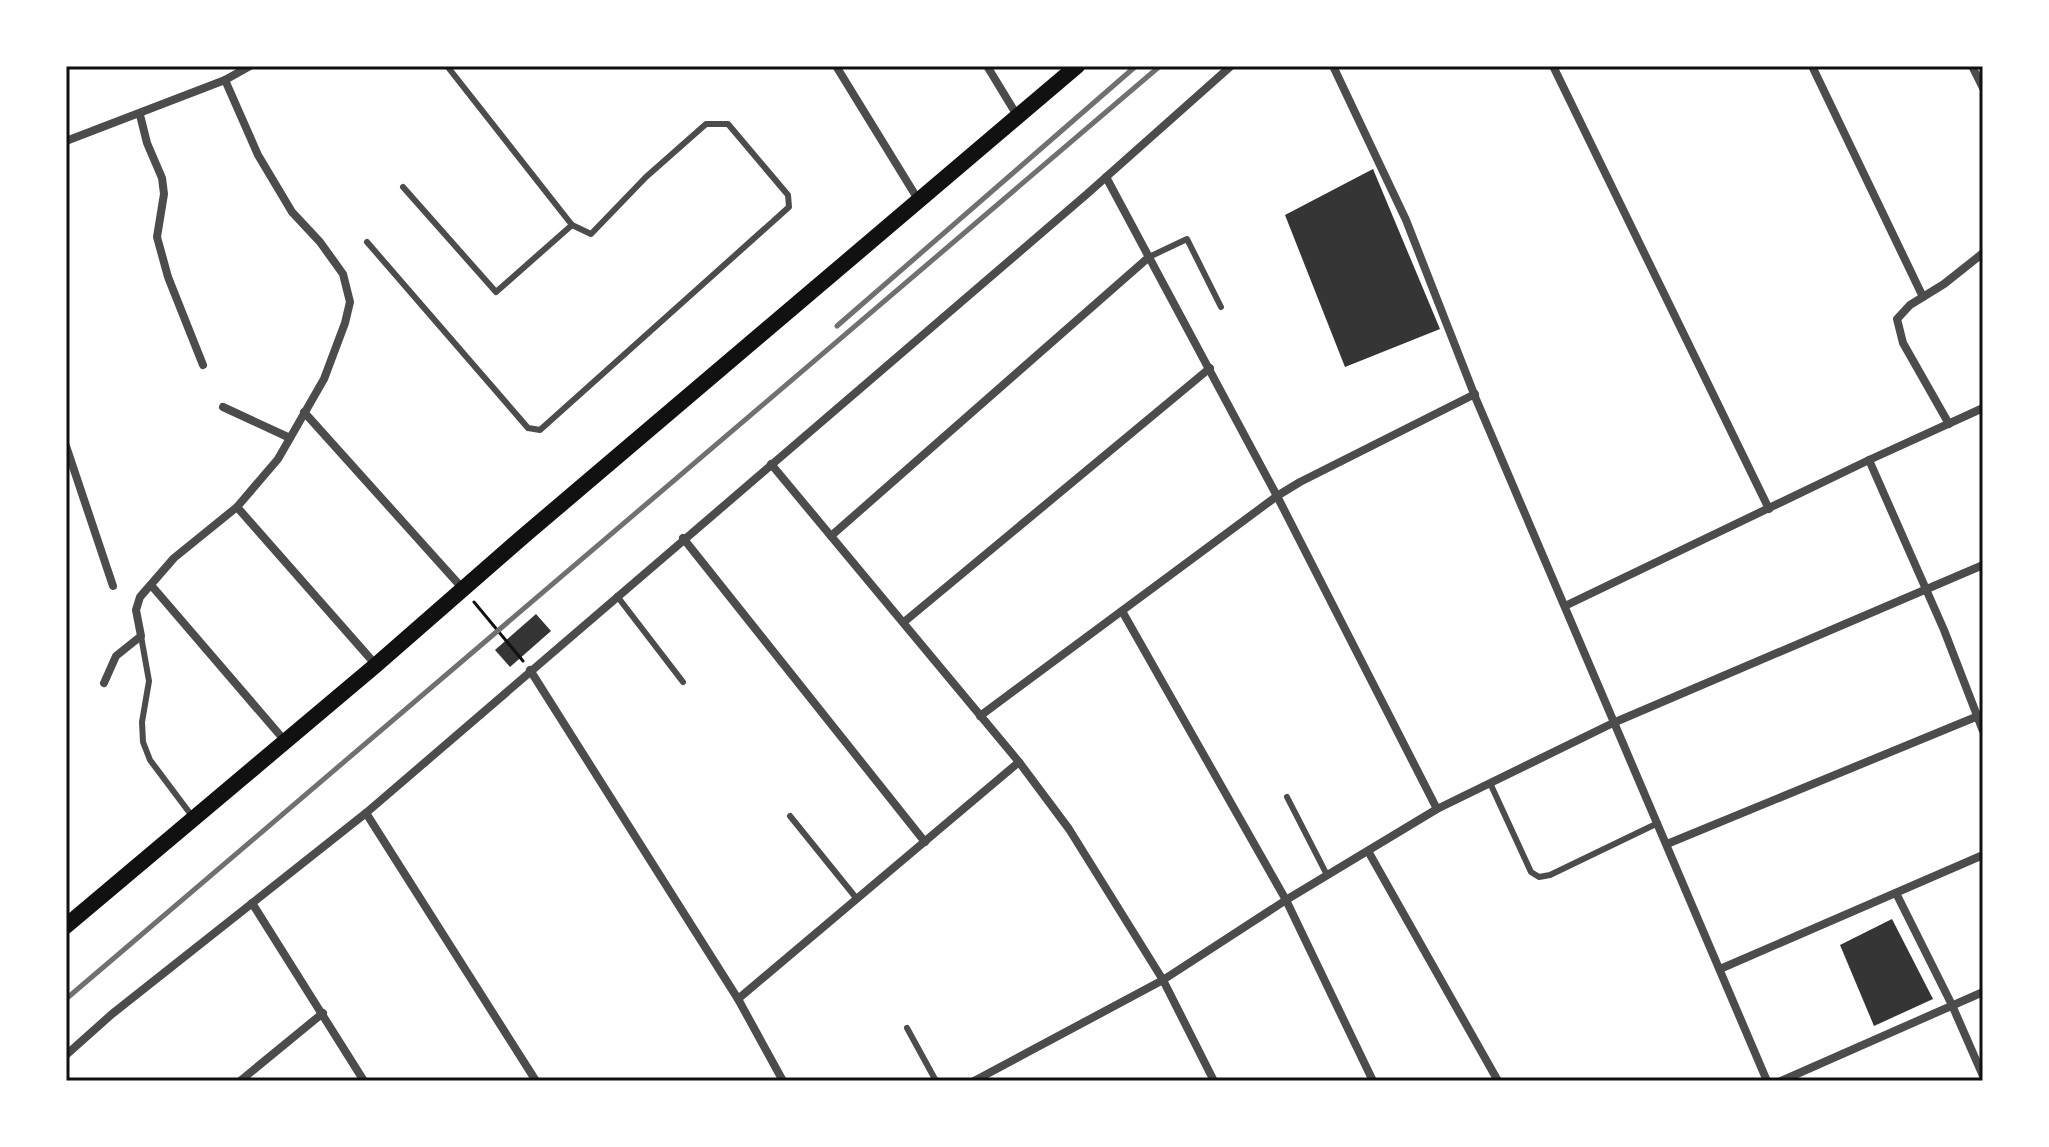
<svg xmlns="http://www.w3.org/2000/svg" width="2049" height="1147" font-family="'Crimson Pro',serif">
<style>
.building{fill:#353535}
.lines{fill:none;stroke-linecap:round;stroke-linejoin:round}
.path{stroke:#111;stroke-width:3}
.service{stroke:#4c4c4c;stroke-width:6}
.minor{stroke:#4c4c4c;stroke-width:8}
.secondary{stroke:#111;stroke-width:16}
.rail{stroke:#707070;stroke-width:5}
.neatline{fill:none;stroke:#111;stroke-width:3}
</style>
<rect width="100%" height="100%" fill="#fff"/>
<!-- building -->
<g class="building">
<path d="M1373,169L1440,329L1345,367L1285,215Z"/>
<path d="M536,614L551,631L510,667L495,650Z"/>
<path d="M1892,919L1933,999L1874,1026L1840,945Z"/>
</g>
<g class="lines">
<!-- path -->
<path class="path" d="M474,602L523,661"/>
<!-- service -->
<g class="service">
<path d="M403,187L496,292L572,225"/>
<path d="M367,242L528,428L540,430L789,207L788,195L728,124H706L646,177L591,234L572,225L447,66"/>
<path d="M1149,257L1187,239L1221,307"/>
<path d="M617,596L683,682"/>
<path d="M141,636L149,681L142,722L143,742L150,760L192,816"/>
<path d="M1490,783L1531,872L1539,877L1550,875L1658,823"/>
<path d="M1287,797L1327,875"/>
<path d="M790,816L857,899"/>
<path d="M907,1028L936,1081"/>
</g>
<!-- minor -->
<g class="minor">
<path d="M836,66L919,201"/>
<path d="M987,66L1018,117"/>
<path d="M1333,66L1406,220L1476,399L1767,1081"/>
<path d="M1553,66L1769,509"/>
<path d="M1812,66L1923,297"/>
<path d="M1972,66L1983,88"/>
<path d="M140,115L147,143L162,178L164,194L157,237L168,277L203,365"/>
<path d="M66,141L225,80L250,66"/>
<path d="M1106,177L1277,496L1437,809"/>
<path d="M223,407L290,438"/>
<path d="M304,412L464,590"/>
<path d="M1949,424L1903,343L1897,319L1910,305L1944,284L1983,253"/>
<path d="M66,446L113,586"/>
<path d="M1869,460L1944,630L1983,731"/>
<path d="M771,464L1019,762L1069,829L1163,980L1214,1081"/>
<path d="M237,507L376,665"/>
<path d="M831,536L1149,257"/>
<path d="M683,538L925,842"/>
<path d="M151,585L285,741"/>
<path d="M1567,605L1869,460L1983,408"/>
<path d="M1122,611L1286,900L1373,1081"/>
<path d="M904,622L1210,368"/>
<path d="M530,670L738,999L783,1081"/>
<path d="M104,683L116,656L141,636L136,610L140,597L174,558L237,507L278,459L324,379L345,323L350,302L343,274L320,242L292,212L258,155L225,80"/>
<path d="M980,716L1277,496L1300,482L1475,394"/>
<path d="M366,813L536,1081"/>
<path d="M1667,844L1983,714"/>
<path d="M1368,851L1498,1081"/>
<path d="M1896,893L1952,1005L1983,1076"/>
<path d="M252,903L364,1081"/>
<path d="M1720,969L1983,855"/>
<path d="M738,999L1019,762"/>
<path d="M66,1055L112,1014L366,813L1087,194L1231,66"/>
<path d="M240,1081L323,1013"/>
<path d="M974,1081L1163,980L1286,900L1437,809L1613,723L1983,565"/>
<path d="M1781,1081L1983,992"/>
</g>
<!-- secondary -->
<path class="secondary" d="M66,926L376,665L526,534L1077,66"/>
<!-- rail -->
<g class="rail">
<path d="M837,326L1136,66"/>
<path d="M66,999L1160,66"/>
</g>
</g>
<!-- border -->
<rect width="2049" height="1147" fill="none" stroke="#ffffff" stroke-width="136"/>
<rect x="68" y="68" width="1913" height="1011" class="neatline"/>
</svg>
